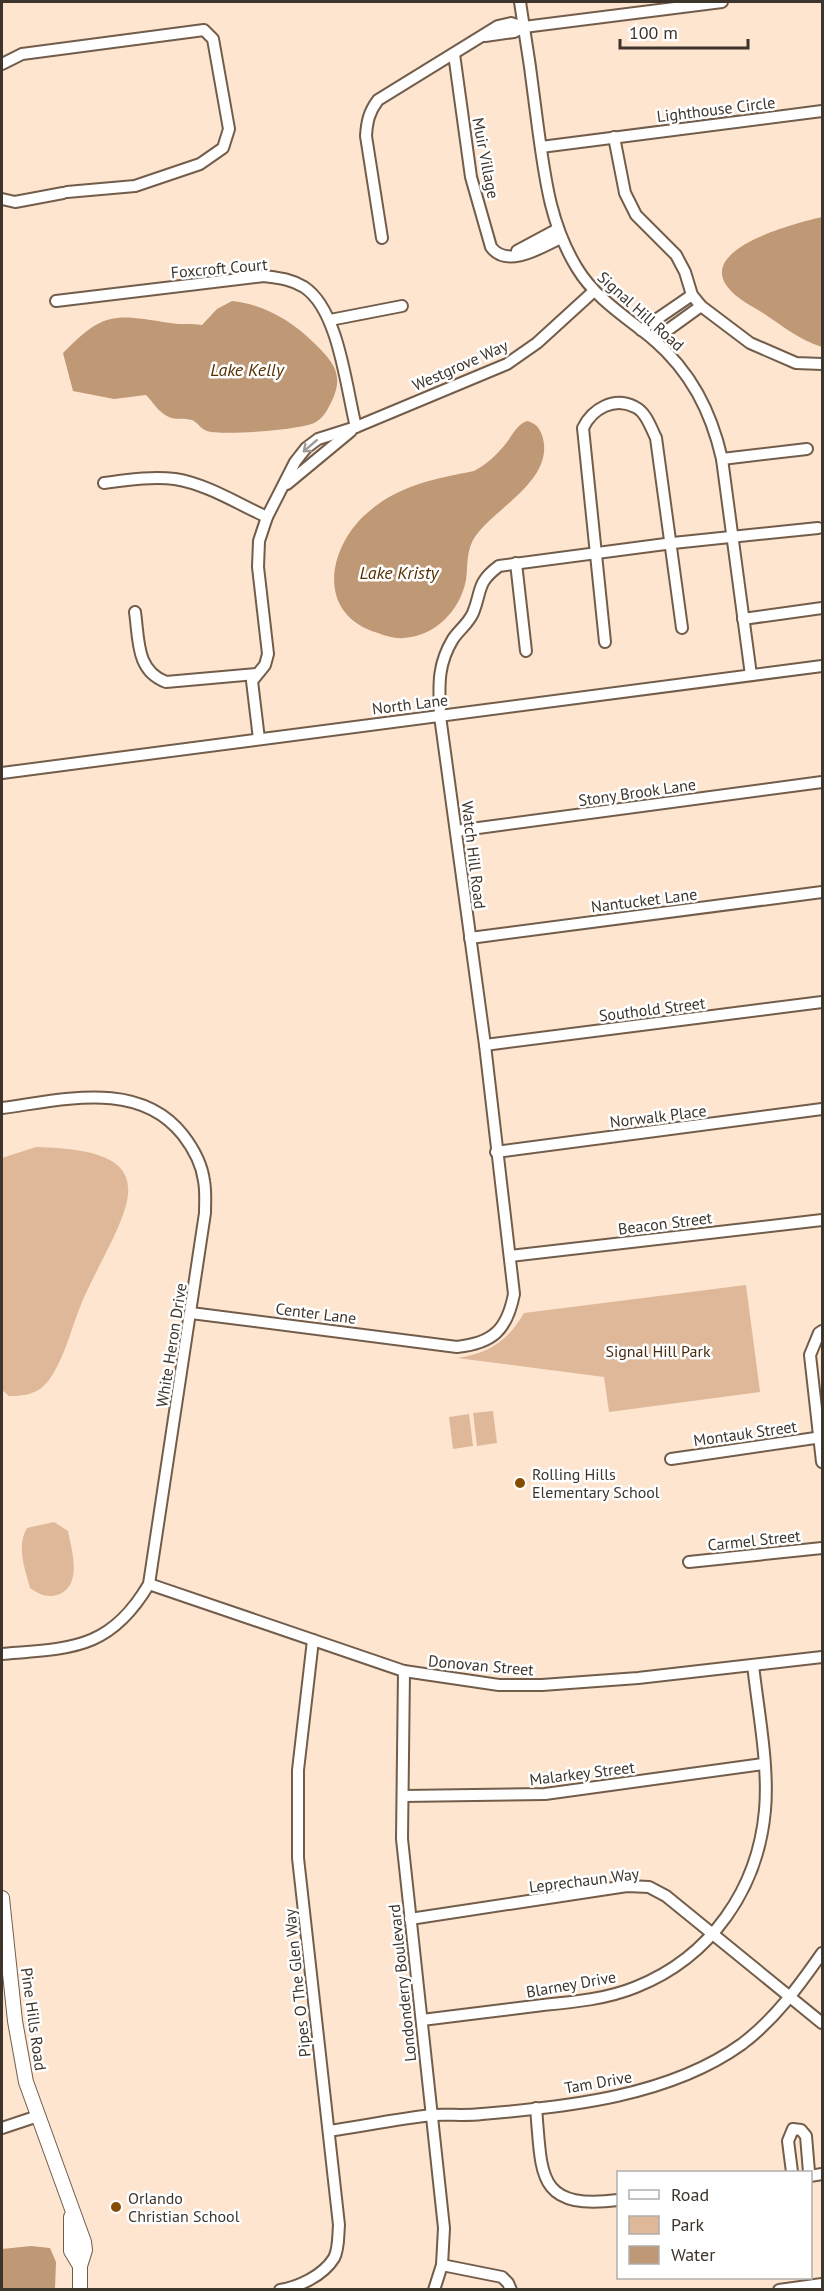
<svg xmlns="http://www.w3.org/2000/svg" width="824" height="2291" font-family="'PT Sans',sans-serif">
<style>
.green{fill:#deb898}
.water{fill:#bf9875}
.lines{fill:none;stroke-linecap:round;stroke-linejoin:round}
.minor-casing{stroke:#725d4b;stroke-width:14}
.major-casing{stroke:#725d4b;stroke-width:16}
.minor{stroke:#fff;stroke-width:10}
.major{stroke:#fff;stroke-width:14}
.oneway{stroke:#9e9a95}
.poi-dot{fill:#854b00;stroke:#fff;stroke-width:2}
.labels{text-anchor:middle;stroke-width:5;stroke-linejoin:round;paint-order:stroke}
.street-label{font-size:16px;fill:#3d342b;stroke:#fff}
.park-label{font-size:16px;fill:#472b0f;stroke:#fff}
.poi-label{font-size:16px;fill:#3d342b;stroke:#fff;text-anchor:start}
.water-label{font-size:18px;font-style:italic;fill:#563003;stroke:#fff}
</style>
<rect width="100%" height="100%" fill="#fee5d0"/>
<!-- green -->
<g class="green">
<path d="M36,1147C174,1150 127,1207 87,1291C73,1319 67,1355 49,1380C38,1394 26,1396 9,1396L2,1390V1158Z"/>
<path d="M746,1285L760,1392L609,1412L604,1377L457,1358C488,1354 508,1341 524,1313Z"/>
<path d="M493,1411L497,1443L477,1446L473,1413Z"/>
<path d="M469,1414L473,1446L453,1449L449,1417Z"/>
<path d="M54,1522L68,1531C72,1551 83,1587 57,1595C46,1598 39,1594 30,1588C25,1569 16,1546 27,1528Z"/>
</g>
<!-- water -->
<g class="water">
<path d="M822,217V347C799,340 783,326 763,313C752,306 741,301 732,292C689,250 796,223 822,217Z"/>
<path d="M232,301C262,304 291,320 313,342C329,358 344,371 334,396C330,405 325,417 316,422C303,430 221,436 207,431C201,429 197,422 192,420C184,418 176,420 169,417C159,413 153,402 146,395L114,399L73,391L63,353C104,311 114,314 170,323C181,325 191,323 202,325L217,309Z"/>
<path d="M527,421C535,423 539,427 542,435C557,481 491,509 473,540C466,553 468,567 466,580C460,611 435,636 404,638C395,639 386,636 378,633C316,615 327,549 366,514C398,485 434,479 474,471C487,464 498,454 507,442C513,434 517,425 527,421Z"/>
<path d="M31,2246L50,2248L56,2262L55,2289H2V2249Z"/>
</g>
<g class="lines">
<!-- minor casing -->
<g class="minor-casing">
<g id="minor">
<path d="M520,2C527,44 533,86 538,128C545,178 550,224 577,268C595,298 626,317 653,339C691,372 711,411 722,459L751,675"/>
<path d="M485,36L514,32L524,27L722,2"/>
<path d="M454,54L471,177L491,247C507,269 542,247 561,238"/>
<path d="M2,64L22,54L204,30L213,39L229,129L223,148L200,164L135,186L67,192"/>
<path d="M614,137L625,193L636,215L676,255L685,272L692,295L701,306L750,343L796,363L822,364"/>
<path d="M541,147L822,111"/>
<path d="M2,199L15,202L63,193"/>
<path d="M382,238L366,136C367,121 369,112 378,100L498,26L511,23L524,27"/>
<path d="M517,251L558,229"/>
<path d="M56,301L264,276C279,278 291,279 304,287C339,310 346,388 356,427"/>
<path d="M330,320L402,306"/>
<path d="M641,330L692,295"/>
<path d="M654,340L701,306"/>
<path d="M722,459L807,449"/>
<path d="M104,483C127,480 152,476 175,479C207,484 238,504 267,517"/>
<path d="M287,484L351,431"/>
<path d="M516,563L526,651"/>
<path d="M135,612C139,640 136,671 166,682L257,674"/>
<path d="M743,619L822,608"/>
<path d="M605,642L583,428C592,409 614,396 635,407C646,412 651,428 656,438L682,628"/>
<path d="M259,739L252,681L265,665L268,654L258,567L259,541L267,517L295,462L306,448L318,439L356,427L507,364L537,343L594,291"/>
<path d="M2,773L822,666"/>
<path d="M456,831L822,782"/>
<path d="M470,938L822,892"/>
<path d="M485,1045L822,1002"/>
<path d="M2,1108C63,1100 139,1079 183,1135C193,1148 202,1165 204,1181C206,1191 205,1203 205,1213L149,1584C110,1650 72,1648 2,1654"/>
<path d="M496,1152L822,1109"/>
<path d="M510,1256L822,1220"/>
<path d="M191,1313L457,1347C493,1343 507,1330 514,1294L485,1045L440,716C439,686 437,665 453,639C459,630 468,624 473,613C482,591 476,583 499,566L673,543L818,528"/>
<path d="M822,1331L819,1333L810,1355L822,1462"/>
<path d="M671,1459L822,1437"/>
<path d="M689,1562L822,1548"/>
<path d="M149,1584L404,1671L499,1685H542L638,1678L822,1657"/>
<path d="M404,1671L402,1839L444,2228L442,2265L434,2290"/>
<path d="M403,1796L545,1794L763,1764"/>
<path d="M410,1919L627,1886L649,1887L666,1896L822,2023"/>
<path d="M422,2020C462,2015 503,2010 543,2005C574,2002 607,1999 636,1987C711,1957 758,1889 765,1810C769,1765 758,1710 753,1665"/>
<path d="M536,2108C542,2175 536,2210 618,2200"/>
<path d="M2,2128L38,2116"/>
<path d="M329,2131C363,2126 397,2119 432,2115C448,2114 465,2116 482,2114C568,2107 670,2096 742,2044C775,2019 799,1986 822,1953"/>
<path d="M792,2172L788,2141L793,2129L801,2130L806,2136L809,2172"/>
<path d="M810,2176L822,2174"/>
<path d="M442,2265L502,2277L508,2283L511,2290"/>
<path d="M280,2290C298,2287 323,2276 334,2258C339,2249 338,2235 339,2225L298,1858V1770L313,1640"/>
<path d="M779,2290L822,2284"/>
</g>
</g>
<!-- major casing -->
<g class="major-casing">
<g id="major">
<path d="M2,1898L15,2021L26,2082L84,2242L85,2250L80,2266V2290"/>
<path d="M71,2217V2251L80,2266"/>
</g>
</g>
<!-- minor -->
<use href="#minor" class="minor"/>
<!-- major -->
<use href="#major" class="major"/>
</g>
<!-- one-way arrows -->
<defs><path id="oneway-shaft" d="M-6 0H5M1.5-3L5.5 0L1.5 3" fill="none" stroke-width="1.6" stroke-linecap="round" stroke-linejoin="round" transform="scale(1.5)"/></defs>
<use class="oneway" href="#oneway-shaft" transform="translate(310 446) rotate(139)"/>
<!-- markers -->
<g class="poi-dot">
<circle cx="520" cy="1483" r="6"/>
<circle cx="116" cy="2207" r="6"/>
</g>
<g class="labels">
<!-- street labels -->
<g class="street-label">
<text transform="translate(716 109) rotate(-7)" y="6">Lighthouse Circle</text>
<text transform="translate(486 158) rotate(79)" y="6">Muir Village</text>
<text transform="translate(219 268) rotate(-5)" y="6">Foxcroft Court</text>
<text transform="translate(641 311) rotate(42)" y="6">Signal Hill Road</text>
<text transform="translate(460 365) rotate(-24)" y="6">Westgrove Way</text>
<text transform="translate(410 704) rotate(-7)" y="6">North Lane</text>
<text transform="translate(637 792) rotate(-8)" y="6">Stony Brook Lane</text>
<text transform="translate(474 855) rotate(83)" y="6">Watch Hill Road</text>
<text transform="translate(644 900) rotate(-7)" y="6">Nantucket Lane</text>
<text transform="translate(652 1009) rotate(-7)" y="6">Southold Street</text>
<text transform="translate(658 1116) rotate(-7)" y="6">Norwalk Place</text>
<text transform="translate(665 1223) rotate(-7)" y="6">Beacon Street</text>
<text transform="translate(316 1313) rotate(7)" y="6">Center Lane</text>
<text transform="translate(171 1345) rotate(-81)" y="6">White Heron Drive</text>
<text transform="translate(745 1433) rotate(-8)" y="6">Montauk Street</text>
<text transform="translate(754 1540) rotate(-6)" y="6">Carmel Street</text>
<text transform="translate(481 1665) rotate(5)" y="6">Donovan Street</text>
<text transform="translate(582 1773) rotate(-7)" y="6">Malarkey Street</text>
<text transform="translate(584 1880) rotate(-7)" y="6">Leprechaun Way</text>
<text transform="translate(297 1983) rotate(-96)" y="6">Pipes O The Glen Way</text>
<text transform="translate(402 1983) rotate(-96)" y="6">Londonderry Boulevard</text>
<text transform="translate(571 1984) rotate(-10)" y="6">Blarney Drive</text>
<text transform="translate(34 2019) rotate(82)" y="6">Pine Hills Road</text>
<text transform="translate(598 2082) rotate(-10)" y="6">Tam Drive</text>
</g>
<!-- park labels -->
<g class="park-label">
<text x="658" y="1357">Signal Hill Park</text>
</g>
<!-- poi labels -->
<g class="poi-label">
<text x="532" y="1480">Rolling Hills<tspan x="532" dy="18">Elementary School</tspan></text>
<text x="128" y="2204">Orlando<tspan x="128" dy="18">Christian School</tspan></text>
</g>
<!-- water labels -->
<g class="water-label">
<text x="247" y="376">Lake Kelly</text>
<text x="399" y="579">Lake Kristy</text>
</g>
</g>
<!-- border -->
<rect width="824" height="2291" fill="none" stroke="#3d342b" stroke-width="6"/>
<!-- legend -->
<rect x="617" y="2171" width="195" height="108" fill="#ffffff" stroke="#b1aeaa" stroke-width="1.5"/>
<rect x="629" y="2190" width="30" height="9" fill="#ffffff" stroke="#b1aeaa" stroke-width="1.5"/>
<text x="671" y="2201" font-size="18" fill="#3d342b">Road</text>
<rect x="629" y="2216" width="30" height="18" fill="#deb898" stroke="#b1aeaa" stroke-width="1.5"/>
<text x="671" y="2231" font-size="18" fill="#3d342b">Park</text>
<rect x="629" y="2246" width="30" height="18" fill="#bf9875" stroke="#b1aeaa" stroke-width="1.5"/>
<text x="671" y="2261" font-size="18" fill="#3d342b">Water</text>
<!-- scale -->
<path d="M620 39v9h128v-9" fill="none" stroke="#3d342b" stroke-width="3"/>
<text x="629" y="39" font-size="18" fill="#3d342b" stroke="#ffffff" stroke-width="4.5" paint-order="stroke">100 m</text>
</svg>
